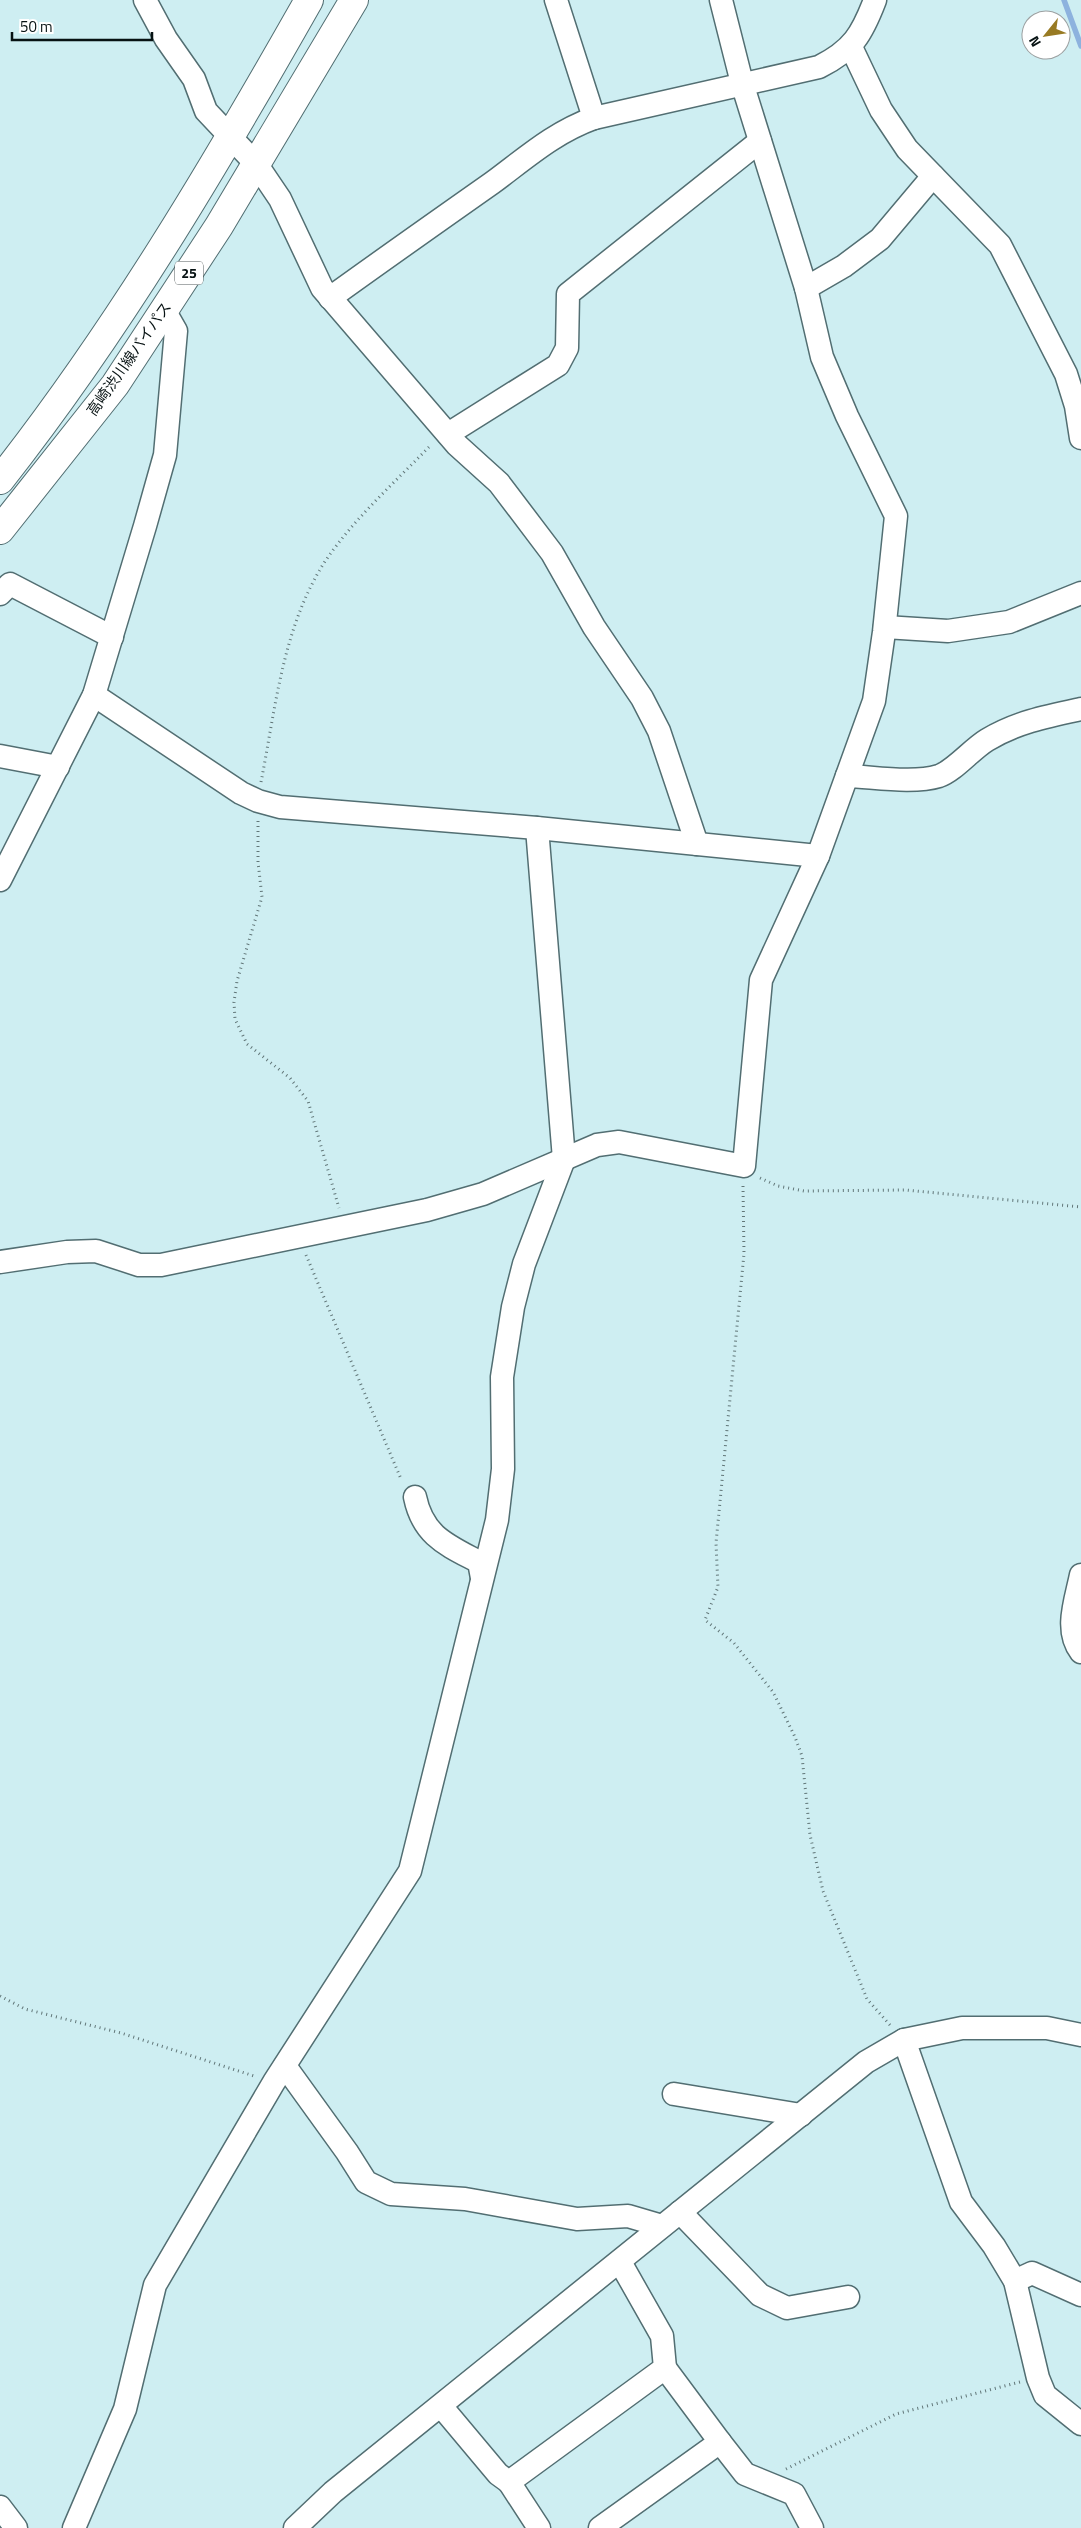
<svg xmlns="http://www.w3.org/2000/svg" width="1081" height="2528" font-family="'Titillium Web','Noto Sans JP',sans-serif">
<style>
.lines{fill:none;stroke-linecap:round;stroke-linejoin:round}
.stream{stroke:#8db2de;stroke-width:5.5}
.minor-casing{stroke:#526e72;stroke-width:25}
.primary-casing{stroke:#526e72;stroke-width:30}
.path{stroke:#617678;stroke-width:3;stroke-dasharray:1 4;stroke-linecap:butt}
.minor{stroke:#fff;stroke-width:22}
.primary{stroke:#fff;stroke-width:28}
.labels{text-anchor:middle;stroke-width:4.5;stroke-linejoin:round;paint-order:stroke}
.shield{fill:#fff;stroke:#51595a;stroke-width:1}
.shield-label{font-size:14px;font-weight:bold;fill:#071213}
.street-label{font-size:15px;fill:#071213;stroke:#fff}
</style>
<rect width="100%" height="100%" fill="#ceeef2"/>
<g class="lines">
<!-- stream -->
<path class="stream" d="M1064,0L1081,46"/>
<!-- minor casing -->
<g class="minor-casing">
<g id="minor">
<path d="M145,0L166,39L194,79L206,111L257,165L280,199L322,288L457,445L499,483L552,553L594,627L642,698L659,731L697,844"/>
<path d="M556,0L594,118"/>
<path d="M851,47L881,110L907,149L1000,245L1066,374L1076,406L1081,438"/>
<path d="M806,288L844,266L880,239L933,176"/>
<path d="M330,298C384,259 438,221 492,183C526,158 553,133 594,118L819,67C853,50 862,34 875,0"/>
<path d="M448,434L558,365L567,348L568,294L760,141"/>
<path d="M0,594L10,584L112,637"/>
<path d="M885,627L948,631L1009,622L1081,593"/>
<path d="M94,695L241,793L258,801L280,807L537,828L818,856"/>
<path d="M0,756L58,767"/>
<path d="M847,776C874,777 913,784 939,776C954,771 972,749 987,740C1017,722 1048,716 1081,709"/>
<path d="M0,880L94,695L145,526L165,455L176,331L164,310"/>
<path d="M0,1262L67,1252L96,1251L139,1265H161L427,1210L483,1194L597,1145L619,1142L744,1166L761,980L818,856L874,701L884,632L896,516L847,416L822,357L806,288L742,83L721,0"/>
<path d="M415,1497C423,1536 447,1545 479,1562L482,1578"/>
<path d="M1081,1575C1076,1600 1064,1630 1081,1652"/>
<path d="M904,2040L961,2202L994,2246L1015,2281L1038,2378L1045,2395L1081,2424"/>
<path d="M285,2066L347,2152L366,2182L391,2194L465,2199L577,2219L628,2216L662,2226"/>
<path d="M674,2094L801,2115"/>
<path d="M680,2212L760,2295L787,2308L848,2297"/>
<path d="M1015,2281L1032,2273L1081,2295"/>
<path d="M441,2406L498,2474L509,2482L665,2368L662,2336L620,2262"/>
<path d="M720,2442L745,2474L794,2494L812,2528"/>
<path d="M509,2482L539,2528"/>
<path d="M0,2507L16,2528"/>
<path d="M74,2528L125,2409L155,2285L274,2082L410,1871L497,1520L503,1469L502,1377L513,1307L524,1264L564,1159L537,828"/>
<path d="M295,2528L333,2492L866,2062L904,2040L962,2028H1047L1081,2035"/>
<path d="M600,2528L720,2442L665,2368"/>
</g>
</g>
<!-- primary casing -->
<g class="primary-casing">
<g id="primary">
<path d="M0,480C118,330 215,166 309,0"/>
<path d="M0,530L115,385L219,226L354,0"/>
</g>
</g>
<!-- path -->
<g class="path">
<path d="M261,782C276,706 283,623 328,557C357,516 396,481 431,445"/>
<path d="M258,821V862L262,897L237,981L234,1002L235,1019L247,1044L290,1078L308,1101L339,1208"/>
<path d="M760,1178L778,1186L804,1191L906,1190L1081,1207"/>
<path d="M743,1186L744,1254L716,1543L718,1587L705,1620L734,1643L773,1692L795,1737L802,1756L810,1835L823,1891L867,1999L890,2025"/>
<path d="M306,1255L401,1479"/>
<path d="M0,1996L25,2009L121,2033L254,2076"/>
<path d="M786,2469L896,2414L1020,2382"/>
</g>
<!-- minor -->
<use href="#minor" class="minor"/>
<!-- primary -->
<use href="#primary" class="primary"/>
</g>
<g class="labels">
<!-- shield labels -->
<rect class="shield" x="175" y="261.5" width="28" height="23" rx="4"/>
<g class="shield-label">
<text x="189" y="278">25</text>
</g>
<!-- street labels -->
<g class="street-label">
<text transform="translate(129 359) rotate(-55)" y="5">高崎渋川線バイパス</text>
</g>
</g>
<!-- north arrow -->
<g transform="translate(1046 35) rotate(240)"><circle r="24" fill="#ffffff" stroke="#9ca0a1"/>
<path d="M0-4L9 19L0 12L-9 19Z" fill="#987a23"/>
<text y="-8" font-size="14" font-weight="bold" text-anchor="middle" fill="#071213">N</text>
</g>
<!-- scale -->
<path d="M12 32v8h140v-8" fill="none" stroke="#071213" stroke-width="2.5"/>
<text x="20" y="32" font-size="15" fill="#071213" stroke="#ffffff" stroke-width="4" paint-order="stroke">50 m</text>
</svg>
